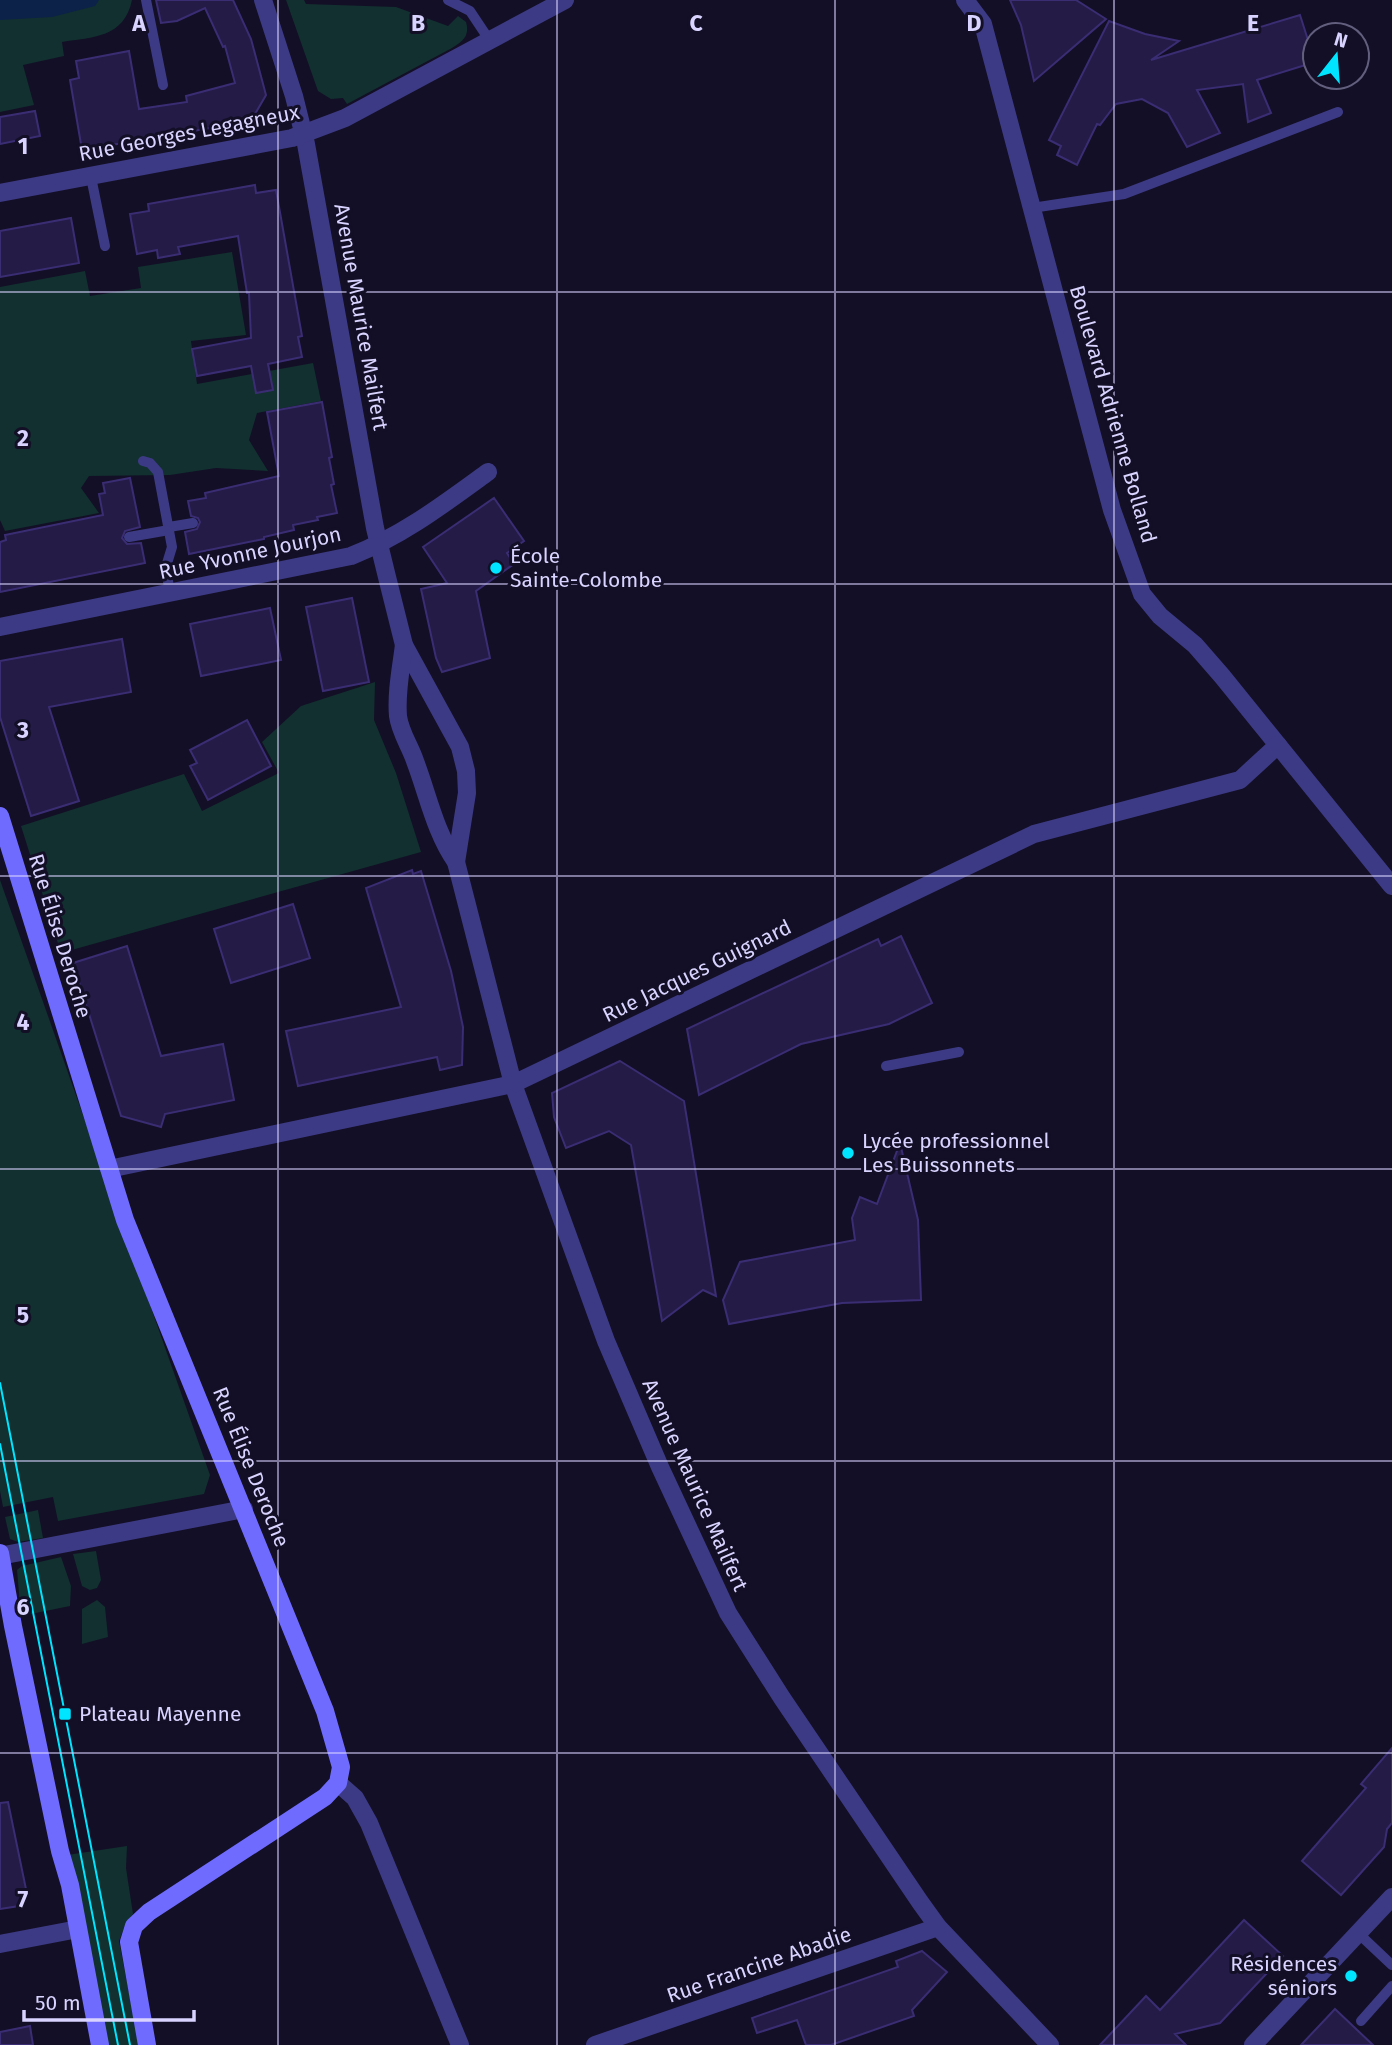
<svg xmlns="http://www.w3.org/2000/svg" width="1392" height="2045" font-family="'Fira Sans',sans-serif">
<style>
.green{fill:#12302f}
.water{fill:#0c2248}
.building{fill:#241b47;stroke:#3b2d73;stroke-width:2}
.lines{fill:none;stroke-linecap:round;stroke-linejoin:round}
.lane{stroke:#3d3a85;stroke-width:10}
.street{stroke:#3d3a85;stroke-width:18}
.secondary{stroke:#6f6bff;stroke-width:18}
.tram{stroke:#00e5ff;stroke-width:2}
.grid{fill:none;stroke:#d9d4ff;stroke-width:2;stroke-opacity:0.55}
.poi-dot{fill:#00e5ff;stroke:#130f26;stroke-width:2.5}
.labels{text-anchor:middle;stroke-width:6;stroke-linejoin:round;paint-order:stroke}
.street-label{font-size:21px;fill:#d9d4ff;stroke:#130f26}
.poi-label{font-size:21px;fill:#d9d4ff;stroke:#130f26;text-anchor:start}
.grid-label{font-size:23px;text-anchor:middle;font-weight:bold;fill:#d9d4ff;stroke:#130f26;stroke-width:6;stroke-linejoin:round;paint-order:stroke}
</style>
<rect width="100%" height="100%" fill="#130f26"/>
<!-- green -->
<g class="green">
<path d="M0,0H132C124,38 93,37 62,42L64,56L23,65L34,105L0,112Z"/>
<path d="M286,0H304L306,4L396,7L448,26L458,16L466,22C470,36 463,41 452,48L347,104L343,98L331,99L318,91Z"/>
<path d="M232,252L246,335L191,341L197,384L313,363L321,401L257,413L249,440L268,471L216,468L170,475L89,476L81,488L99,513L5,531L0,520V287L85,271L90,296L141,288L138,267Z"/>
<path d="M375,682L374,720L396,773L421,852L61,953L21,826L184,774L202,811L279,773L262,742L301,706Z"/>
<path d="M0,880L210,1475L204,1494L58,1521L53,1497L3,1507L0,1491Z"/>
<path d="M38,1510L43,1538L18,1542L10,1539L5,1517Z"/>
<path d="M96,1551L101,1580L97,1588L90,1590L82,1586L73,1554Z"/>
<path d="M61,1557L71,1586L70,1606L21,1616L17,1570L22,1566Z"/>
<path d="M97,1600L105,1607L108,1637L82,1644V1609Z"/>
<path d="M127,1846L126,1868L133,1914L125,1925L119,1941L139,2045H108L67,1855Z"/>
</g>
<!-- water -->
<path class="water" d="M0,0H99L95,6L52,17L0,20Z"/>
<!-- building -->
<g class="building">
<path d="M156,0H233L251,39L266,95L251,121L82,150L70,80L79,78L76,61L129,51L139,109L187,102L186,96L235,83L225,46L223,47L205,8L177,21L161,23Z"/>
<path d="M1010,0H1076L1106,19L1034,81L1021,25Z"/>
<path d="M1300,15L1315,62L1257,80L1271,113L1248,122L1243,84L1197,90L1220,133L1187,147L1168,113L1142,99L1116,104L1100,125L1097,124L1077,165L1057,155L1061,146L1049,140L1109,21L1145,34L1179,41L1151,60Z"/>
<path d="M35,111L40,136L0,144V117Z"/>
<path d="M255,185L256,193L276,190L302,336L298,337L302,357L268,364L273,390L256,393L251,366L197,376L192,349L251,338L249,293H247L238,236L178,247L180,254L158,258L157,250L137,254L130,214L149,211L148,204Z"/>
<path d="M71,218L79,263L0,277V231Z"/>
<path d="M322,402L332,457L329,458L334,484L331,485L337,513L317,517L318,520L293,525L294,530L264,537V539L189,554L185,532L197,529L200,522L198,518L191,516L188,501L206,498L205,493L279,476L267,412Z"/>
<path d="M130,478L140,527L125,531L122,538L127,544L141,543L145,563L0,592V542L6,540L5,535L103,515L99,494L105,493L103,483Z"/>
<path d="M494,498L524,541L507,553L514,564L476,591L490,658L442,672L436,658L421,589L447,583L423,547Z"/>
<path d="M352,598L369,682L323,691L306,607Z"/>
<path d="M270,608L281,660L201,676L190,624Z"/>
<path d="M122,639L131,692L49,707L79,801L31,816L0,717V661Z"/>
<path d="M247,720L271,766L208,800L190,766L197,763L190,750Z"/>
<path d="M412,870L413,874L421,871L451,971L463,1027L462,1065L440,1070L437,1057L298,1086L286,1031L401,1007L366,888Z"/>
<path d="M293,904L310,958L231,983L214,929Z"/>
<path d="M901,936L932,1003L889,1024L801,1044L699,1095L687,1029L878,939L881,946Z"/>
<path d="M127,946L161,1056L223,1044L234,1100L165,1114L161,1127L121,1116L73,963Z"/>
<path d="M620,1061L684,1101L716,1296L703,1290L662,1321L631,1145L609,1131L566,1148L554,1117L552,1093Z"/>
<path d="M900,1143L918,1220L921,1300L842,1303L729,1324L723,1300L740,1262L855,1240L852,1218L860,1197L877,1204Z"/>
<path d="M1392,1748V1823L1387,1829L1384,1847L1341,1895L1302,1861L1366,1788L1361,1784Z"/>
<path d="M8,1802L27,1894L19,1906L0,1909V1803Z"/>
<path d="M1244,1920L1283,1956L1220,2023L1175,2034L1186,2045H1100L1146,1996L1160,2010Z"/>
<path d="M922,1951L947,1972L912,2010L914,2016L831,2045H806L797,2020L757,2033L752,2018L898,1967L896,1961Z"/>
<path d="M1335,2009L1373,2045H1301Z"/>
<path d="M30,2026L33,2045H0V2032Z"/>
</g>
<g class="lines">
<!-- lane -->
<g class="lane">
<path d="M146,0L163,85"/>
<path d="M448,0L470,11L490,41"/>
<path d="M91,177L105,246"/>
<path d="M1032,208L1124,194L1338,112"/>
<path d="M143,461L150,463L158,472L172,547L165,570L171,593"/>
<path d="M169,527L193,523"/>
<path d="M129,537L169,530"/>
<path d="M886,1066L959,1052"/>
<path d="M1358,1933L1392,1965"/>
<path d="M1361,2021L1392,1986"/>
</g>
<!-- street -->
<g class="street">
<path d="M263,0L294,96L306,144L375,528L387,577L404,645L460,747L466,771L467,793L456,862"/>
<path d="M965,0L983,24L1112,510L1142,594L1160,616L1195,645L1222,676L1392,886"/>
<path d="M0,193L292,138L345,118L565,0"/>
<path d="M0,627L351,556C402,536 444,504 488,472"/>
<path d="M404,645C401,668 396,693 398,716C400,732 410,746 415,761C428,795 435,832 456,862L513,1084L606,1341L660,1467L728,1613L782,1698L920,1902L938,1927L1050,2045"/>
<path d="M109,1169L513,1084L1034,834L1240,780L1278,745"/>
<path d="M0,1556L244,1509"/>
<path d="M338,1783L355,1798L369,1823L460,2045"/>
<path d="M0,1944L78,1929"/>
<path d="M595,2045L938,1927"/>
<path d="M1253,2045L1392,1897"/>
</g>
<!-- secondary -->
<g class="secondary">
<path d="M0,816L125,1220L325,1711L341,1767L338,1783L325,1797L149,1912L134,1926L129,1942L147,2045"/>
<path d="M0,1553L13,1626L60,1851L70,1885L100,2045"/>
</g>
<!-- tram -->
<g class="tram">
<path d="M0,1383L130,2045"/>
<path d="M0,1444L118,2045"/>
</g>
</g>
<!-- grid -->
<path class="grid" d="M278,0V2045M557,0V2045M835,0V2045M1114,0V2045M0,292H1392M0,584H1392M0,876H1392M0,1169H1392M0,1461H1392M0,1753H1392"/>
<!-- markers -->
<g class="poi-dot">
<circle cx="496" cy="568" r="7"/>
<circle cx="848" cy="1153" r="7"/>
<rect x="58" y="1707" width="14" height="14" rx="3.5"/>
<circle cx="1351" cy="1976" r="7"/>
</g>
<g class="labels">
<!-- street labels -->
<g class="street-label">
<text transform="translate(189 133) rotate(-11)" y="7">Rue Georges Legagneux</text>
<text transform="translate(361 317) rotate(80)" y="7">Avenue Maurice Mailfert</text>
<text transform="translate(1113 414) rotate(74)" y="7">Boulevard Adrienne Bolland</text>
<text transform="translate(250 553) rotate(-12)" y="7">Rue Yvonne Jourjon</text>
<text transform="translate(60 936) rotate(73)" y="7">Rue Élise Deroche</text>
<text transform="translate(697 971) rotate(-26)" y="7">Rue Jacques Guignard</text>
<text transform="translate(251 1467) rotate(68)" y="7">Rue Élise Deroche</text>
<text transform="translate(695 1485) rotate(66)" y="7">Avenue Maurice Mailfert</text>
<text transform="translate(759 1965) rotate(-19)" y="7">Rue Francine Abadie</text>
</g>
<!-- poi labels -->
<g class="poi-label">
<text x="510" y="563">École<tspan x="510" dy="24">Sainte-Colombe</tspan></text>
<text x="862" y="1148">Lycée professionnel<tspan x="862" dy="24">Les Buissonnets</tspan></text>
<text x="79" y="1721">Plateau Mayenne</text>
<text x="1337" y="1971" text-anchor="end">Résidences<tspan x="1337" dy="24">séniors</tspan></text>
</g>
</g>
<g class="grid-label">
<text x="139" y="31">A</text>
<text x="418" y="31">B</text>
<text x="696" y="31">C</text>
<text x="974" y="31">D</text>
<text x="1253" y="31">E</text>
<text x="23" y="154">1</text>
<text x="23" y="446">2</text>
<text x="23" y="738">3</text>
<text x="23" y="1030">4</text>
<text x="23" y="1323">5</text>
<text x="23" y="1615">6</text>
<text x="23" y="1907">7</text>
</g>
<!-- north arrow -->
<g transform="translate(1336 56) rotate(17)"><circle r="33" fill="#130f26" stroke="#625e7d" stroke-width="2"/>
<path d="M0-5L12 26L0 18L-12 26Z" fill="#00e5ff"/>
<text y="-10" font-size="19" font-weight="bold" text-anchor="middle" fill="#d9d4ff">N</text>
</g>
<!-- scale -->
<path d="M24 2010v10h170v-10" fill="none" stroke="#d9d4ff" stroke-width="3.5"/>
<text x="35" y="2010" font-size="21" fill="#d9d4ff" stroke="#130f26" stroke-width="5" paint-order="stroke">50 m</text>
</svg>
